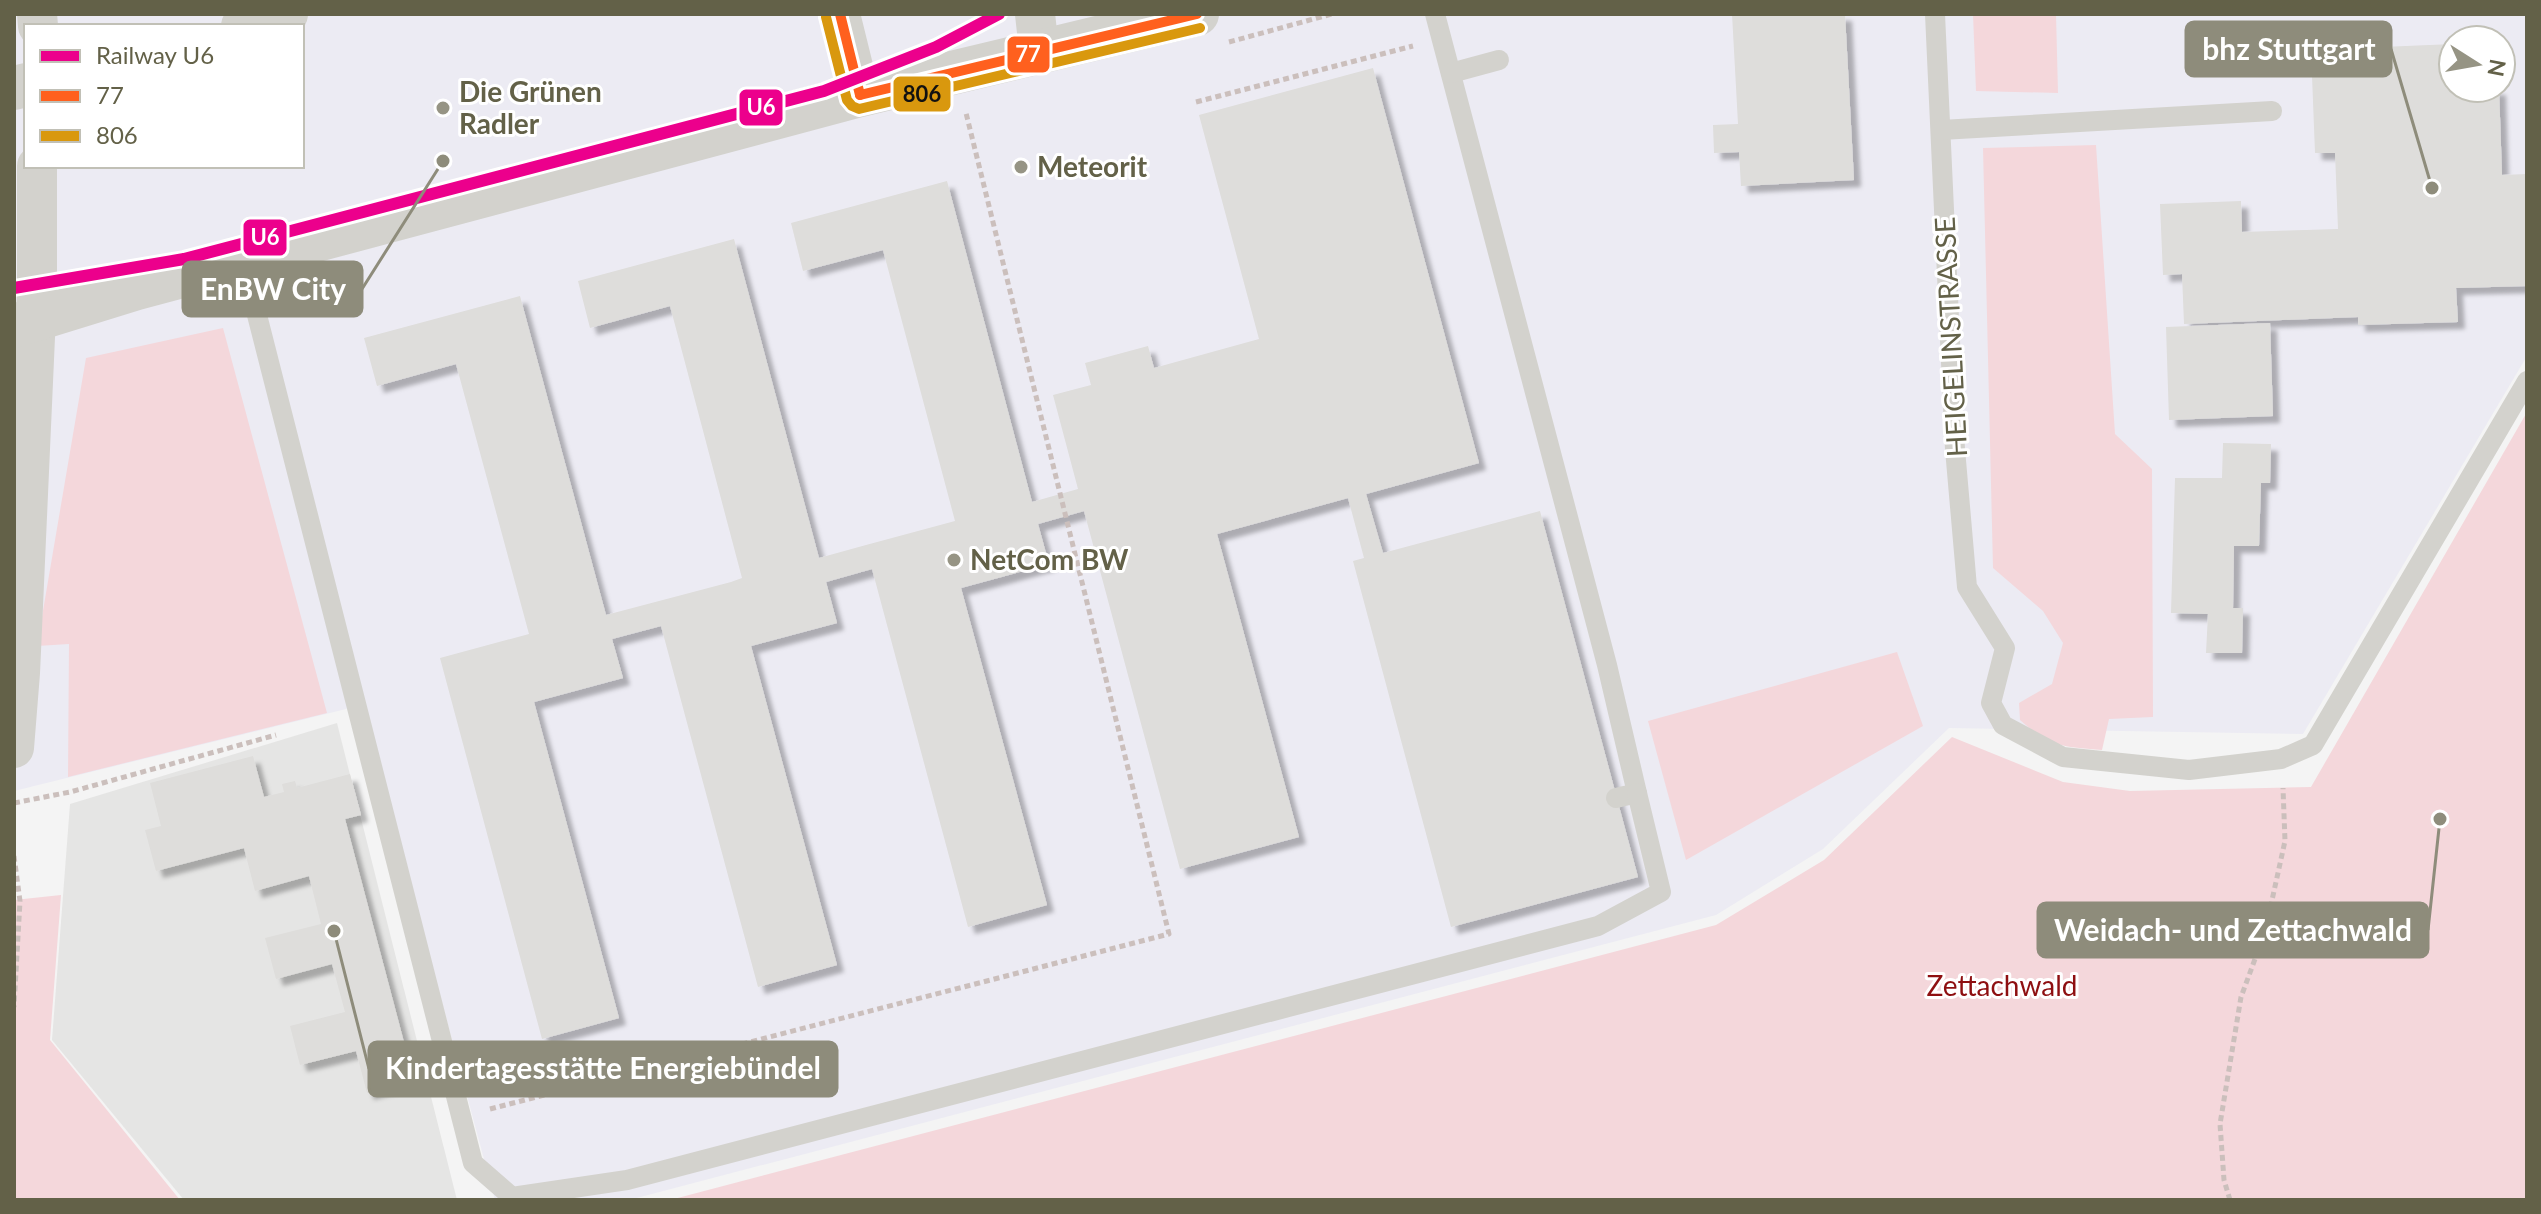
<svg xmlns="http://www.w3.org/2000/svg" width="2541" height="1214" font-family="Lato,sans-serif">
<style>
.commercial{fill:#ecebf3;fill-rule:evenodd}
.education{fill:#e5e5e4}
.green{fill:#f4d7db}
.building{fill:#dedddb;filter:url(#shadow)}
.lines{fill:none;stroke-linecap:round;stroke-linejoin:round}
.path{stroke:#cbbfbc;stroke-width:5;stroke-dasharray:6 4;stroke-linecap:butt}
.service{stroke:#d3d2cd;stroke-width:20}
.minor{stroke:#d3d2cd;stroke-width:40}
.tertiary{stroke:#d3d2cd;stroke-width:44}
.bus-1-casing{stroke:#fff;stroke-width:16}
.bus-2-casing{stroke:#fff;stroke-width:16}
.bus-1{stroke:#ff601e;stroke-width:10}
.bus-2{stroke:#d9980e;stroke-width:10}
.rail-1-casing{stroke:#fff;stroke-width:18}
.rail-1{stroke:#ec008c;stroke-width:12}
.poi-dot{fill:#969484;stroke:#fff;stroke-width:3}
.labels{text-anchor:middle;stroke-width:6;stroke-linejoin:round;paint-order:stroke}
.poi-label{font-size:28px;font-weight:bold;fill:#636148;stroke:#fff;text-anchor:start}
.street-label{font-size:28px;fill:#636148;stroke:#fff}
.park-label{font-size:28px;fill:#8e0f11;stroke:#fff}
.leader{fill:none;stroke:#8e8c7b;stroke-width:3}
.callout-dot{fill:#8e8c7b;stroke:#fff;stroke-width:3}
.callout{fill:#8e8c7b;stroke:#8e8c7b;stroke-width:3}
.callout-label{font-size:30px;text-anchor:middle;font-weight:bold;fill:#fff}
.line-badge{stroke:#fff;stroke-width:3}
.badge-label{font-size:22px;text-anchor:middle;font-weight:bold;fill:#fff}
.pale-badge-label{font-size:22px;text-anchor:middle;font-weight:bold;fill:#111}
</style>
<defs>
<filter id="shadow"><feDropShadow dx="7" dy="7" stdDeviation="2" flood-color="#0004"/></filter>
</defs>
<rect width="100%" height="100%" fill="#f4f4f4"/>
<!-- commercial -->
<path class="commercial" d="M14,14H2527V356L2303,734L1949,728L1823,849L1716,915L629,1200H495L362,705L14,791ZM26,26H302V166H26ZM2453,40H2501V88H2453Z"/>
<!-- education -->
<path class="education" d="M337,723L457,1200H184L52,1040L70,804Z"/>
<!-- green -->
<g class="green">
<path d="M1973,14H2056L2058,93L1976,91Z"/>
<path d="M2096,145L2115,434L2152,469L2153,717L2109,719L2102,750C2062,747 2051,747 2020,720L2019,703L2052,684L2063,643L2043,611L1993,568L1983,148Z"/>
<path d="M223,328L327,713L68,777L69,644L37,646L86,358Z"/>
<path d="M2527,412V1200H670L1716,925L1824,860L1952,737L2063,782L2130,791L2311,787Z"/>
<path d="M1897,652L1923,726L1686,860L1648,721Z"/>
<path d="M61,895L50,1040L180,1200H14V900Z"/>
</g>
<!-- building -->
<g class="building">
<path d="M1732,14H1845L1854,180L1741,186L1739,152L1714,153L1713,125L1738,124Z"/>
<path d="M2453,44V88H2499L2502,175L2527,174V286L2456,288L2458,322L2358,325V317L2184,324L2182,274L2163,275L2160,204L2241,201L2242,232L2338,229L2335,153H2315L2311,50Z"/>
<path d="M1373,68L1479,463L1366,494L1383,553L1540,511L1638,877L1451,927L1353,561L1364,558L1348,498L1217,534L1299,837L1180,869L1084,511L1038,524L1049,564L961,588L1047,905L968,927L872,569L826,582L837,623L751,646L837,965L758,987L661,626L612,639L623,678L534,702L619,1018L542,1039L440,658L529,634L456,364L377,386L364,338L520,296L606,615L731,582L742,578L670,306L590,328L578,281L734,239L819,558L866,545L955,521L883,250L803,271L791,223L947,181L1032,502L1078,489L1053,395L1091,385L1085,363L1148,346L1154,368L1259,339L1199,115Z"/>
<path d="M2270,323L2273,416L2169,420L2166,327Z"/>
<path d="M2223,443L2271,444L2270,483H2261L2259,546H2234L2233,608H2243L2242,653H2206L2208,614L2171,613L2175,478H2222Z"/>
<path d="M253,756L264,797L284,792L282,784L295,781L297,788L350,774L361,815L345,819L414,1080L367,1093L356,1051L300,1065L290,1026L345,1012L332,964L276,979L265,938L321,924L309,876L255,891L244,848L156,871L145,830L161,826L150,783Z"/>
</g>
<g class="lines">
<!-- path -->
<g class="path">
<path d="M1229,42L1332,14"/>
<path d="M1196,102L1413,46"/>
<path d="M14,803L70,792L276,735"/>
<path d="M14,856L20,901L14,1007"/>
<path d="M490,1109L1169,934L966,113"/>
<path d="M2230,1200L2224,1180L2220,1124L2241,997L2265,932L2285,841L2283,788"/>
</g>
<!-- service -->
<g class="service">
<path d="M1435,14L1607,665L1637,793L1616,798"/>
<path d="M1935,14L1955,449L1967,587L2005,648L1991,703L2003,725L2063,757L2189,770L2281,759L2313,745L2527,381"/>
<path d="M1451,73L1499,60"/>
<path d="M1941,130L2272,111"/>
<path d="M243,260L473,1163L512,1197L627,1180L1598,926L1661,892L1637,793"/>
</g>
<!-- minor -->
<g class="minor">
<path d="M37,14L38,26"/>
<path d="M840,14L860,95"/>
<path d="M1035,14L1039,50"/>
<path d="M14,748L20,673L37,292V166"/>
</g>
<!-- tertiary -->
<g class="tertiary">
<path d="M243,26L286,14"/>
<path d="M14,88L26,85"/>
<path d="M14,326L137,288L860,95L1197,14"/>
</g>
<!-- bus-1 casing -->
<g class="bus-1-casing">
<g id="bus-1">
<path d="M840,14L860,95"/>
<path d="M860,95L1197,14"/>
</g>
</g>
<!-- bus-2 casing -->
<g class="bus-2-casing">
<path id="bus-2" d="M826,17L847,100L852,106L859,109L1200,28"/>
</g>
<!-- bus-1 -->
<use href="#bus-1" class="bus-1"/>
<!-- bus-2 -->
<use href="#bus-2" class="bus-2"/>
<!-- rail-1 casing -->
<g class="rail-1-casing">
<path id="rail-1" d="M14,288L184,259L824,91L936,47L999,14"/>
</g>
<!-- rail-1 -->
<use href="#rail-1" class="rail-1"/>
</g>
<!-- markers -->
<g class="poi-dot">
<circle cx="443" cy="108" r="8"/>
<circle cx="1021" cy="167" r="8"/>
<circle cx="954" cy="560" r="8"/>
</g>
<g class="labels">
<!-- poi labels -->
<g class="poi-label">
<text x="459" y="102">Die Grünen<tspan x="459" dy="32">Radler</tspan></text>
<text x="1037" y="177">Meteorit</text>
<text x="970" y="570">NetCom BW</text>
</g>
<!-- street labels -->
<g class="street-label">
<text transform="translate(1951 337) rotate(-93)" y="10">HEIGELINSTRASSE</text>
</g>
<!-- park labels -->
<g class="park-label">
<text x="2002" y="996">Zettachwald</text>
</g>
</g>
<!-- callouts -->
<path class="leader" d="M2432 188L2391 49M443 161L362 289M2440 819L2428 930M334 931L369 1069"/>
<g class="callout-dot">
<circle cx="2432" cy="188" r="8"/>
<circle cx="443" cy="161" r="8"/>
<circle cx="2440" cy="819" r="8"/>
<circle cx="334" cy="931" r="8"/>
</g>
<g class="callout">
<rect x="2186" y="22" width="205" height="54" rx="8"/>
<rect x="183" y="262" width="179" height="54" rx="8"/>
<rect x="2038" y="903" width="390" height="54" rx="8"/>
<rect x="369" y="1042" width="468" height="54" rx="8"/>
</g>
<g class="callout-label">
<text x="2289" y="60">bhz Stuttgart</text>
<text x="273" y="300">EnBW City</text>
<text x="2233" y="941">Weidach- und Zettachwald</text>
<text x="603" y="1079">Kindertagesstätte Energiebündel</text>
</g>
<g class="line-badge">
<rect x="1006" y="35" width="45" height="39" rx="8" fill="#ff601e"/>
<rect x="892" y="75" width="60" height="38" rx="8" fill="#d9980e"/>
<rect x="738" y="88" width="46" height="39" rx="8" fill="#ec008c"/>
<rect x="242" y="218" width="46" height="39" rx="8" fill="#ec008c"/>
</g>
<g class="badge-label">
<text x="1028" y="62">77</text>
<text x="761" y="115">U6</text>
<text x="265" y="245">U6</text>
</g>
<g class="pale-badge-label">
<text x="922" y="102">806</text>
</g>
<!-- border -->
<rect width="2541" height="1214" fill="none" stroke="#636148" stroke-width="32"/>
<!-- legend -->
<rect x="24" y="24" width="280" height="144" fill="#ffffff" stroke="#c1c0b6" stroke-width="2"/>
<rect x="40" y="50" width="40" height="12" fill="#ec008c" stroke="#c1c0b6" stroke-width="2"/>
<text x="96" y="64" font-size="24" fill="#636148">Railway U6</text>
<rect x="40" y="90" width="40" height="12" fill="#ff601e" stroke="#c1c0b6" stroke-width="2"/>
<text x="96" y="104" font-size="24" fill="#636148">77</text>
<rect x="40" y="130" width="40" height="12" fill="#d9980e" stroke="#c1c0b6" stroke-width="2"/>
<text x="96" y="144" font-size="24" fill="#636148">806</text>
<!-- north arrow -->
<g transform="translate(2477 64) rotate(101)"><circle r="38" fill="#ffffff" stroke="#c1c0b6" stroke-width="2"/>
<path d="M0-6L14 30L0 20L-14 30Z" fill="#969484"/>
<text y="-12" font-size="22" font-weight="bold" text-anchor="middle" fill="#636148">N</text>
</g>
</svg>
